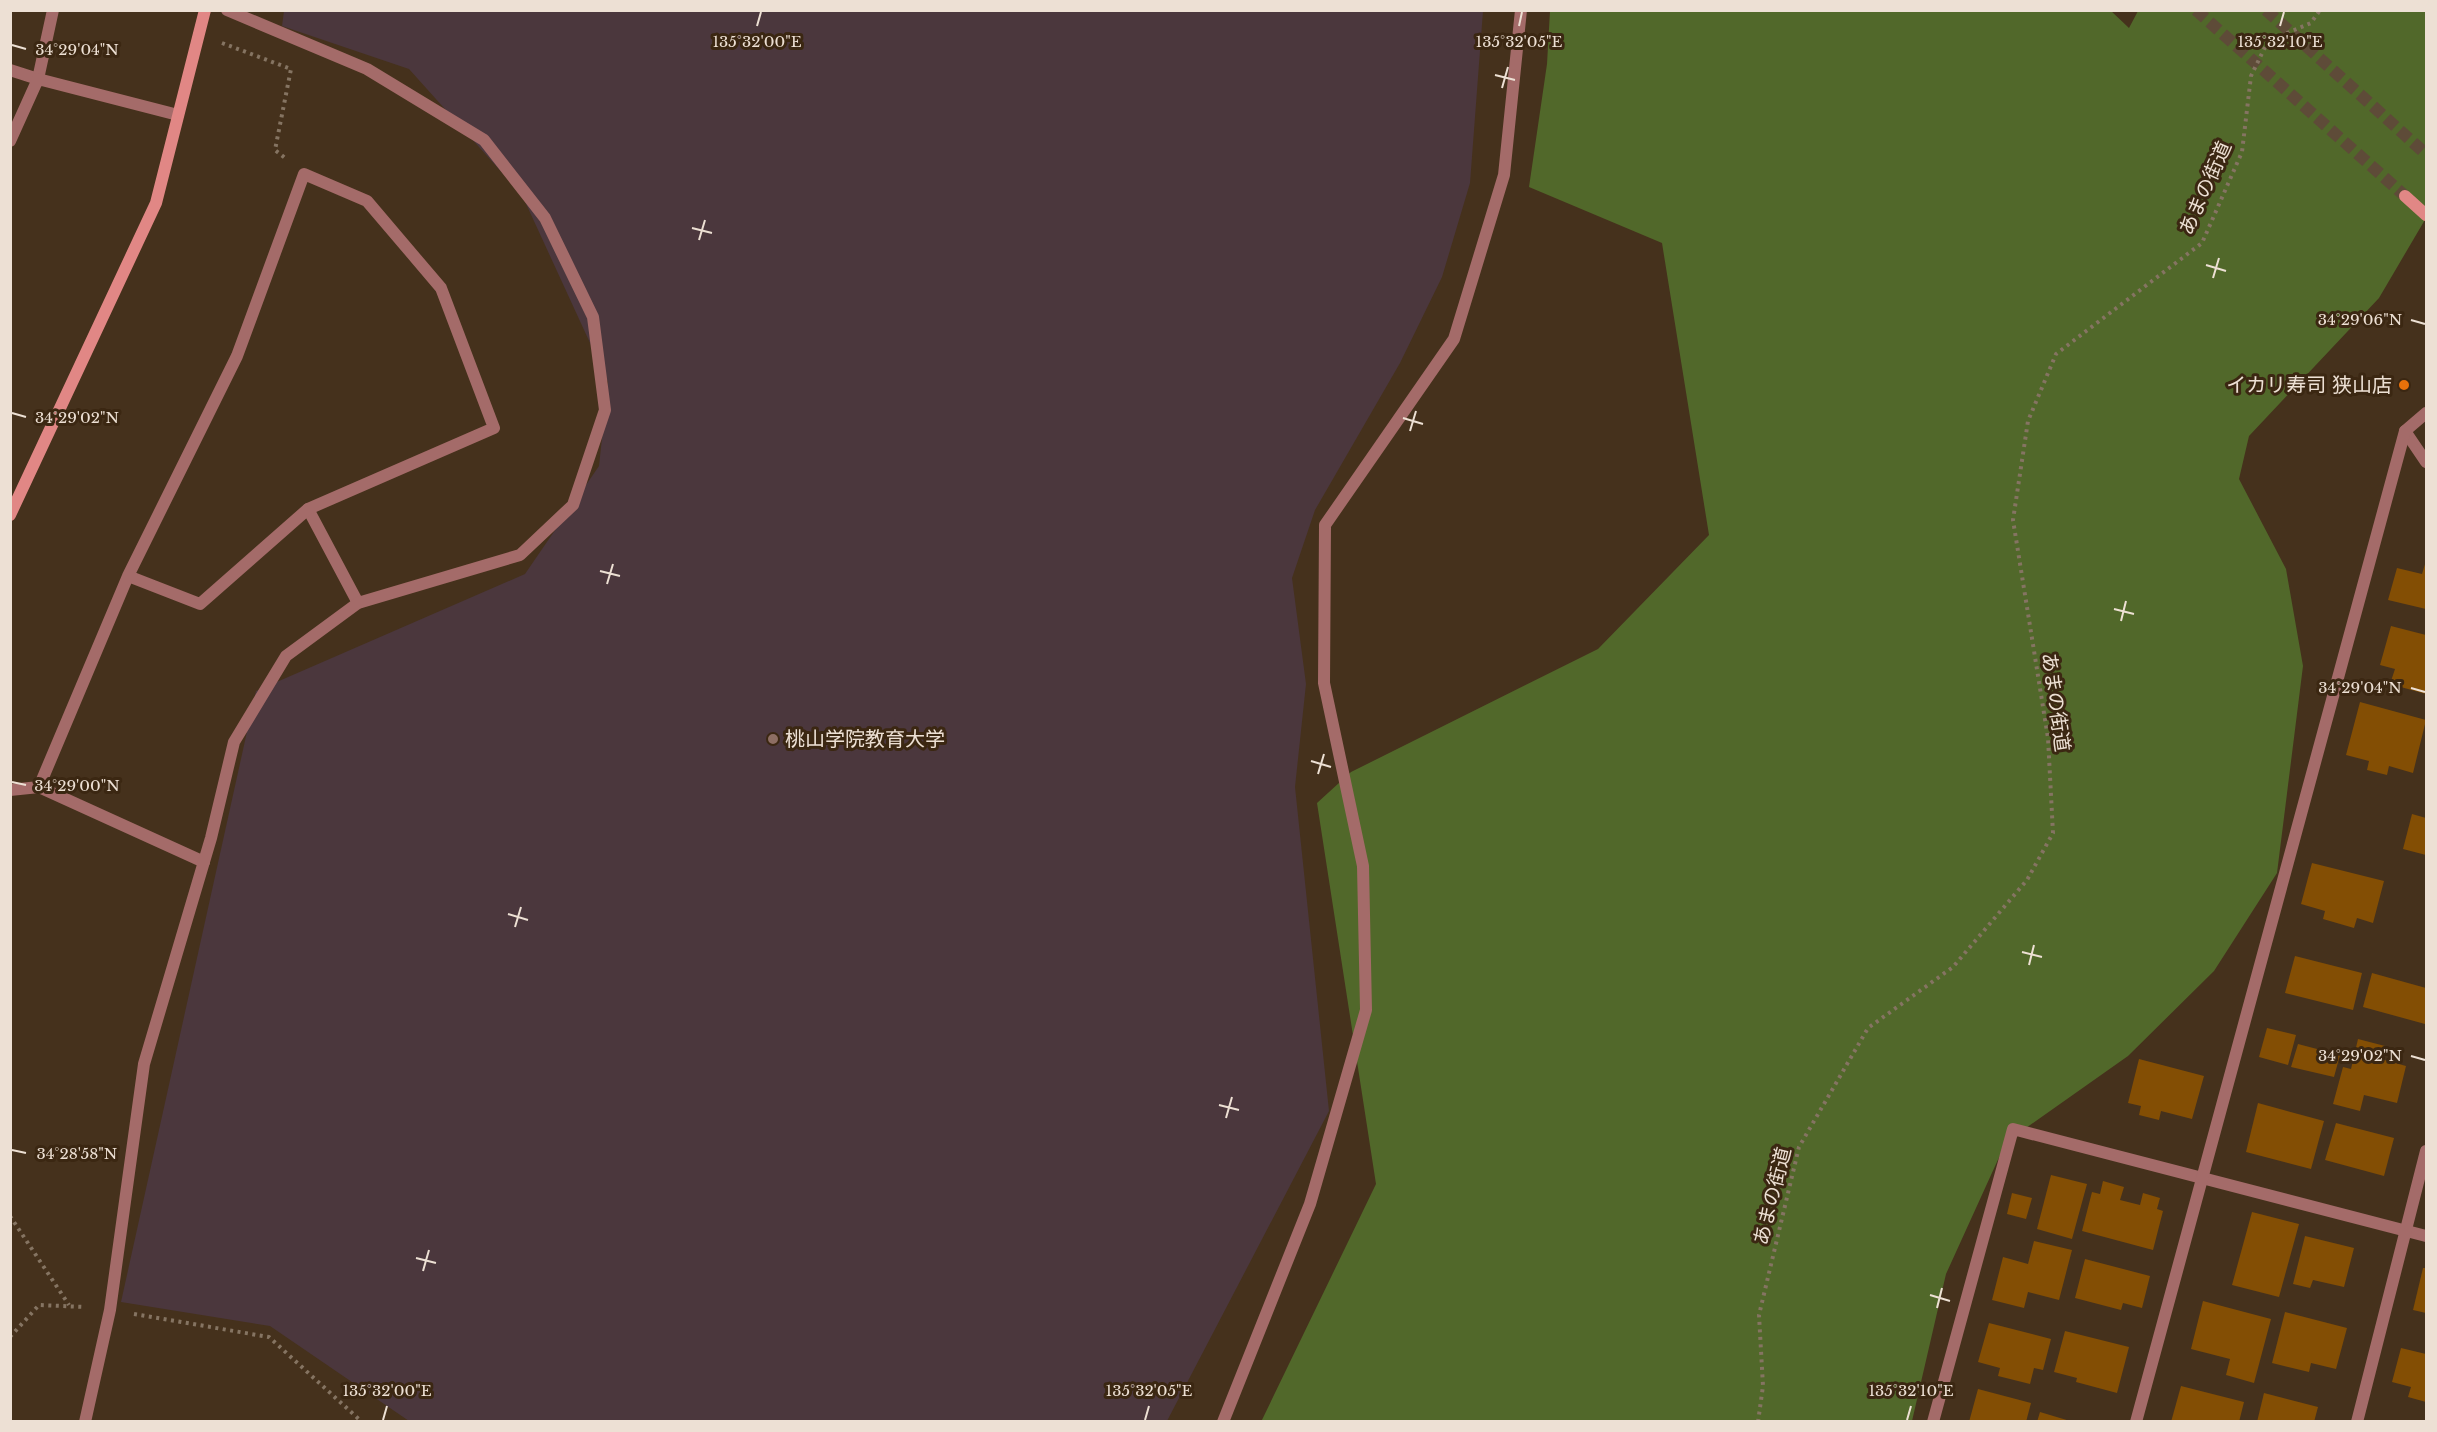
<svg xmlns="http://www.w3.org/2000/svg" width="2437" height="1432" font-family="'Libre Baskerville','Noto Sans JP',serif">
<style>
.education{fill:#4b373d}
.green{fill:#51682a}
.building{fill:#834e04}
.lines{fill:none;stroke-linecap:round;stroke-linejoin:round}
.secondary-tunnel{stroke:#5e4b38;stroke-width:12;stroke-dasharray:12 6;stroke-linecap:butt}
.path{stroke:#857462;stroke-width:4;stroke-dasharray:3 4.5;stroke-linecap:butt}
.lane{stroke:#a46b69;stroke-width:12}
.street{stroke:#a46b69;stroke-width:12}
.secondary{stroke:#e18785;stroke-width:12}
.ticks{fill:none;stroke:#ede0d4;stroke-width:2}
.food-dot{fill:#e8710a;stroke:#3b2712;stroke-width:2}
.education-dot{fill:#8d6e63;stroke:#3b2712;stroke-width:2}
.labels{text-anchor:middle;stroke-width:6;stroke-linejoin:round;paint-order:stroke}
.street-label{font-size:20px;fill:#ede0d4;stroke:#3b2712}
.poi-label{font-size:20px;fill:#ede0d4;stroke:#3b2712;text-anchor:end}
.ticks-label{font-size:15px;text-anchor:middle;fill:#ede0d4;stroke:#3b2712;stroke-width:6;stroke-linejoin:round;paint-order:stroke}
</style>
<rect width="100%" height="100%" fill="#45311c"/>
<!-- education -->
<path class="education" d="M284,11H1483L1470,183L1442,277L1400,363L1315,510L1292,578L1306,684L1295,787L1329,1111L1167,1421H409L270,1326L121,1302L256,691L525,574L599,466L608,382L522,195L409,69L282,26Z"/>
<!-- green -->
<path class="green" d="M2110,10L2129,28L2138,11H2426V218L2379,298L2249,436L2239,479L2286,569L2303,666L2277,873L2214,971L2128,1056L2006,1142L1946,1274L1912,1421L1261,1422L1376,1184L1317,803L1351,772L1598,649L1709,535L1662,243L1529,187L1547,64L1550,11Z"/>
<!-- building -->
<g class="building">
<path d="M2426,561V609L2388,600L2397,568L2422,574Z"/>
<path d="M2391,626L2426,635V694L2390,684L2395,669L2380,665Z"/>
<path d="M2360,702L2426,720L2413,773L2389,766L2387,775L2367,770L2369,761L2346,755Z"/>
<path d="M2412,814L2426,818V855L2403,849Z"/>
<path d="M2312,863L2384,881L2373,923L2357,918L2354,928L2323,919L2325,911L2301,904Z"/>
<path d="M2295,956L2362,973L2353,1010L2285,993Z"/>
<path d="M2372,973L2426,988L2425,1024L2363,1007Z"/>
<path d="M2267,1028L2296,1035L2288,1065L2259,1057Z"/>
<path d="M2358,1039L2385,1046L2381,1059L2406,1066L2397,1103L2364,1095L2360,1111L2333,1104L2343,1067L2351,1069Z"/>
<path d="M2298,1044L2340,1055L2334,1077L2291,1067Z"/>
<path d="M2139,1059L2204,1076L2192,1119L2161,1111L2159,1120L2139,1115L2141,1106L2128,1103Z"/>
<path d="M2258,1103L2324,1121L2311,1169L2246,1152Z"/>
<path d="M2336,1123L2394,1138L2384,1176L2325,1160Z"/>
<path d="M2051,1175L2087,1184L2072,1239L2037,1229Z"/>
<path d="M2103,1181L2124,1187L2120,1200L2140,1205L2143,1193L2160,1198L2157,1209L2163,1211L2153,1250L2082,1231L2092,1192L2100,1194Z"/>
<path d="M2012,1193L2032,1198L2026,1219L2007,1214Z"/>
<path d="M2252,1212L2299,1224L2279,1297L2232,1285Z"/>
<path d="M2305,1236L2354,1248L2344,1287L2313,1280L2310,1288L2293,1284Z"/>
<path d="M2034,1241L2072,1250L2059,1300L2028,1292L2024,1308L1992,1300L2003,1257L2028,1264Z"/>
<path d="M2085,1259L2150,1276L2142,1308L2123,1303L2121,1310L2075,1298Z"/>
<path d="M2423,1268H2426V1313L2413,1310Z"/>
<path d="M2203,1301L2271,1319L2254,1383L2226,1375L2230,1359L2191,1349Z"/>
<path d="M2285,1312L2347,1328L2336,1369L2311,1363L2309,1372L2272,1363Z"/>
<path d="M1989,1323L2051,1339L2043,1370L2034,1368L2030,1384L1998,1376L2000,1368L1978,1362Z"/>
<path d="M2065,1331L2129,1347L2117,1393L2076,1382L2077,1378L2054,1372Z"/>
<path d="M2401,1348L2426,1354V1402L2408,1397L2411,1387L2392,1382Z"/>
<path d="M2181,1386L2244,1402L2239,1422H2171Z"/>
<path d="M1978,1389L2031,1403L2026,1422H1969Z"/>
<path d="M2264,1393L2318,1407L2314,1422H2257Z"/>
<path d="M2040,1412L2070,1421V1422H2037Z"/>
</g>
<g class="lines">
<!-- secondary-tunnel -->
<g class="secondary-tunnel">
<path d="M2196,10L2405,196"/>
<path d="M2266,10L2426,154"/>
</g>
<!-- path -->
<g class="path">
<path d="M222,43L291,69L275,150L285,158"/>
<path d="M10,1216L69,1305"/>
<path d="M134,1314L269,1337L362,1422"/>
<path d="M10,1337L39,1305L85,1307"/>
<path d="M1758,1422L1763,1386L1759,1315L1799,1147L1868,1028L1953,967L2027,880L2053,833L2048,738L2013,520L2028,421L2056,354L2202,243L2242,152L2251,76L2268,41L2311,23L2320,10"/>
</g>
<!-- lane -->
<path class="lane" d="M10,790L39,787"/>
<!-- street -->
<g class="street">
<path d="M10,70L38,79L53,10"/>
<path d="M10,141L38,79L178,115"/>
<path d="M2405,431L2426,462"/>
<path d="M308,509L358,603"/>
<path d="M128,576L200,604L308,509L494,428L441,288L367,201L304,174L237,356L128,576L39,787L204,862"/>
<path d="M85,1422L110,1310L144,1064L211,838L234,742L286,656L358,603L520,555L573,505L605,410L593,317L545,218L484,140L367,69L227,10"/>
<path d="M1223,1422L1310,1204L1366,1010L1363,866L1324,683L1325,525L1454,339L1504,175L1521,10"/>
<path d="M1933,1422L2013,1129L2426,1236"/>
<path d="M2136,1422L2405,431L2426,413"/>
<path d="M2357,1422L2426,1151"/>
</g>
<!-- secondary -->
<g class="secondary">
<path d="M2405,196L2426,215"/>
<path d="M10,515L156,203L205,10"/>
</g>
</g>
<!-- ticks -->
<path class="ticks" d="M757,26L761,12M1519,26L1522,12M2280,26L2284,12M12,45L26,49M1495,75L1515,80M1502,88L1508,67M692,228L712,233M699,240L705,220M2206,265L2226,271M2213,278L2219,258M2411,320L2425,324M12,413L26,417M1403,418L1423,424M1410,431L1416,411M600,571L620,576M607,584L613,564M2114,609L2134,614M2121,621L2126,601M2411,688L2425,692M1311,761L1331,767M1318,774L1324,754M12,782L26,785M508,914L528,920M515,927L521,907M2022,952L2042,957M2029,965L2034,945M2411,1056L2425,1060M1219,1105L1239,1110M1226,1118L1232,1097M12,1150L26,1153M416,1258L436,1263M423,1271L429,1250M1930,1295L1950,1301M1937,1308L1942,1288M383,1420L387,1406M1145,1420L1149,1406M1907,1420L1911,1406"/>
<!-- markers -->
<circle class="food-dot" cx="2404" cy="385" r="6"/>
<circle class="education-dot" cx="773" cy="739" r="6"/>
<g class="labels">
<!-- street labels -->
<g class="street-label">
<text transform="translate(2205 188) rotate(-66)" y="7">あまの街道</text>
<text transform="translate(2056 702) rotate(82)" y="7">あまの街道</text>
<text transform="translate(1772 1196) rotate(-76)" y="7">あまの街道</text>
</g>
<!-- poi labels -->
<g class="poi-label">
<text x="2392" y="392">イカリ寿司 狭山店</text>
<text x="785" y="746" text-anchor="start">桃山学院教育大学</text>
</g>
</g>
<g class="ticks-label">
<text x="1519" y="47">135°32'05"E</text>
<text x="2280" y="47">135°32'10"E</text>
<text x="757" y="47">135°32'00"E</text>
<text x="77" y="55">34°29'04"N</text>
<text x="2360" y="325">34°29'06"N</text>
<text x="77" y="423">34°29'02"N</text>
<text x="2360" y="693">34°29'04"N</text>
<text x="77" y="791">34°29'00"N</text>
<text x="2360" y="1061">34°29'02"N</text>
<text x="77" y="1159">34°28'58"N</text>
<text x="387" y="1396">135°32'00"E</text>
<text x="1149" y="1396">135°32'05"E</text>
<text x="1911" y="1396">135°32'10"E</text>
</g>
<!-- border -->
<rect width="2437" height="1432" fill="none" stroke="#ede0d4" stroke-width="24"/>
</svg>
